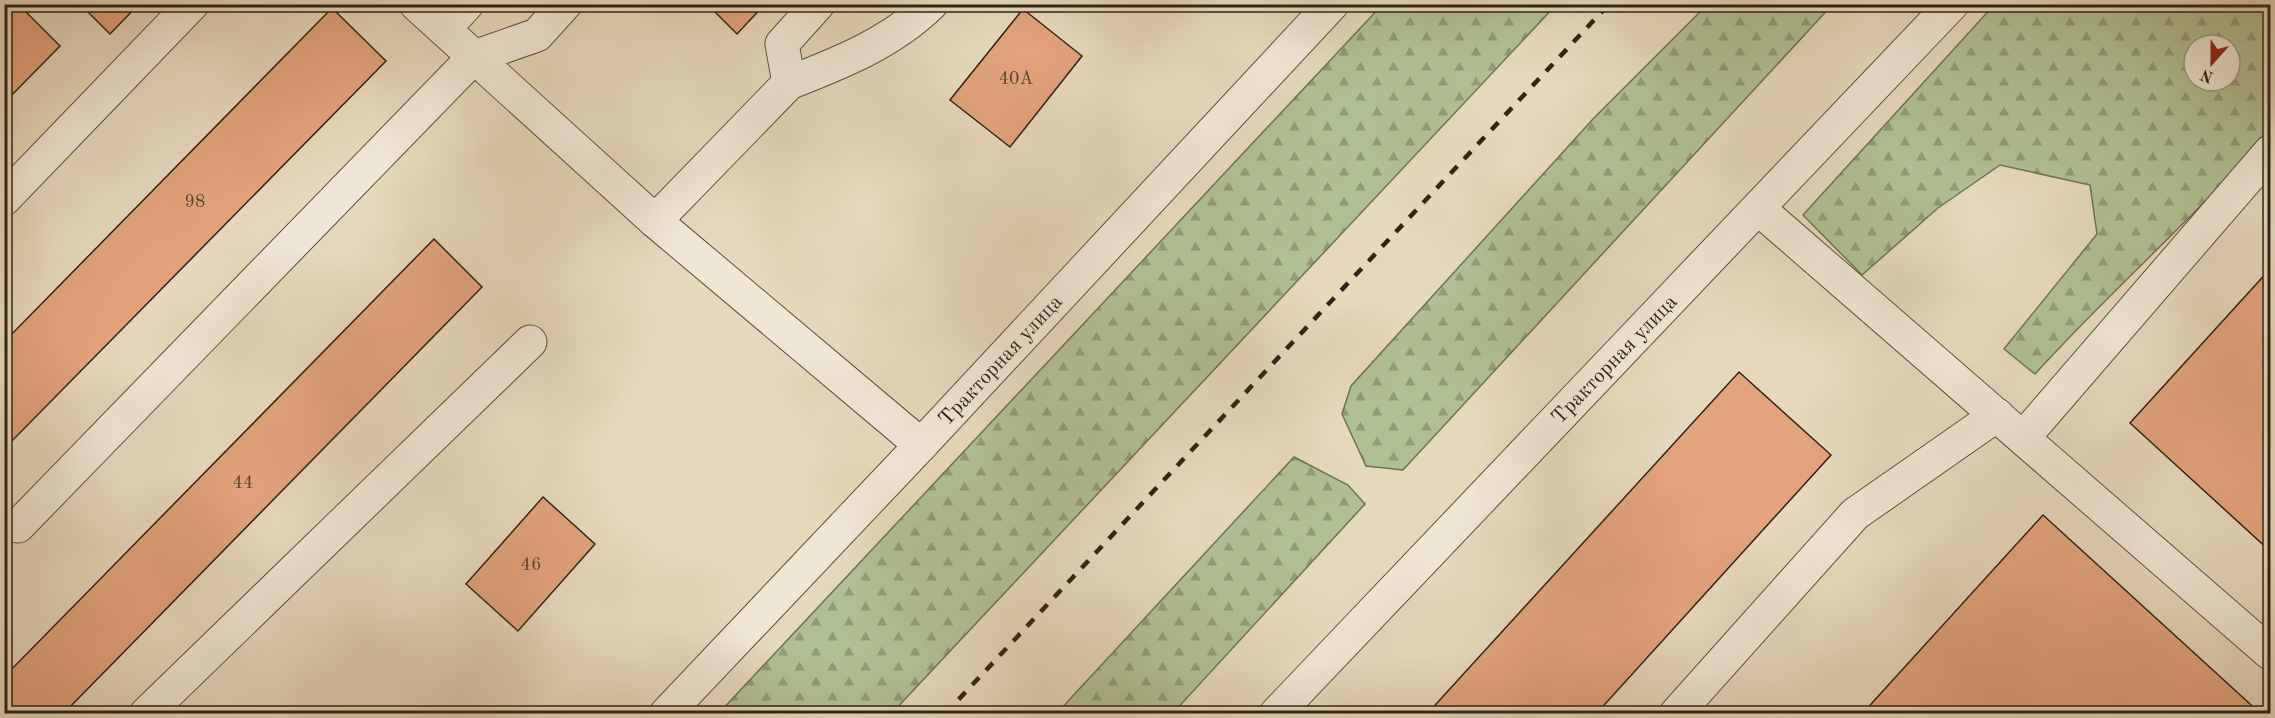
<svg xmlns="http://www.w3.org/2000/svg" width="2275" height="718" font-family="'Old Standard TT',serif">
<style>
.forest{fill:url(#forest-firs);stroke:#707256;stroke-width:1.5;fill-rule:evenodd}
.building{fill:#e3a37c;stroke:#2f2417;stroke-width:1.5}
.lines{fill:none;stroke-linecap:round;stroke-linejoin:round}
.minor-casing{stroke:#5d5140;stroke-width:35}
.minor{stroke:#efe6d4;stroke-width:33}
.rail{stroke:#2f2417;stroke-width:4.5;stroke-dasharray:10 10;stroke-linecap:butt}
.labels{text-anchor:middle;stroke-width:4.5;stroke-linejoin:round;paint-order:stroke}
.number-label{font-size:18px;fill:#5c4430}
.street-label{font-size:21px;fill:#2f2417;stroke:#efe6d4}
</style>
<defs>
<pattern id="forest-firs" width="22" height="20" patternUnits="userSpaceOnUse" patternTransform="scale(1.5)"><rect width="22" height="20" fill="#b1bf94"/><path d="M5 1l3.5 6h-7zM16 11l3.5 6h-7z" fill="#909b78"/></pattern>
</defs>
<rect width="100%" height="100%" fill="#e6d8bd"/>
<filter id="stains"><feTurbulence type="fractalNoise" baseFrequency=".00333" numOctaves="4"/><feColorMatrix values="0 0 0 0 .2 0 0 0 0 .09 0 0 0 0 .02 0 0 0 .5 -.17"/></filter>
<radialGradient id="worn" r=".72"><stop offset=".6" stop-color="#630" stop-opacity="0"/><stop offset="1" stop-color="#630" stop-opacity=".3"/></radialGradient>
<!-- forest -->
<g class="forest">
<path d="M1382,5H1556L892,713H719Z"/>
<path d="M1707,5H1832L1403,470L1366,466L1342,414L1351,386L1593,119Z"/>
<path d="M1994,5H2270V133C2195,217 2110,291 2035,374L2004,349L2097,234L2090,185L2000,165L1938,208L1862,275L1803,215ZM2194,45H2230V81H2194Z"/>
<path d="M1294,457L1348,485L1365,504L1173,713H1057Z"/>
</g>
<!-- building -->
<g class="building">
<path d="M4,4H18L60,46L4,103Z"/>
<path d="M80,4H139L110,34Z"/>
<path d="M707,4H765L737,34Z"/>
<path d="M332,8L386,61L4,449V342Z"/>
<path d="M1023,9L1082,56L1010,147L950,100Z"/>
<path d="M434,239L482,287L63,714H18L4,701V677Z"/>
<path d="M2270,269V551L2130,423Z"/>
<path d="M1739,372L1831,455L1596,714H1427Z"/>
<path d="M543,497L595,544L518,631L466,584Z"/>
<path d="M2043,515L2261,714H1862Z"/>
</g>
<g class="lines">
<!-- minor casing -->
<g class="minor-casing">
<g id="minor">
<path d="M416,4L655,221L921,445"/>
<path d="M444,29L467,4"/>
<path d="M789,83C840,63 891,43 931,4"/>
<path d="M4,199L192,4"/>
<path d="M1759,209L2270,653"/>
<path d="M655,221L789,83L782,44L818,4"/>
<path d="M2023,438L2270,152"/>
<path d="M18,526L474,57L537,35L565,4"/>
<path d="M146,714L530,342"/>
<path d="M666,714L921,445L1332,4"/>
<path d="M1276,714L1952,4"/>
<path d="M1676,714L1855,514L1997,415"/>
</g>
</g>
<!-- minor -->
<use href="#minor" class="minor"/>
<!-- rail -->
<path class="rail" d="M945,714L1609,4"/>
</g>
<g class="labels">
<!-- number labels -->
<g class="number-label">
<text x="1016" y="84">40А</text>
<text x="195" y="207">98</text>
<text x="243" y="488">44</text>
<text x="531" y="570">46</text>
</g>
<!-- street labels -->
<g class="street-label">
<text transform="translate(1614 359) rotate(-46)" y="7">Тракторная улица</text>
<text transform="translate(1000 360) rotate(-47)" y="7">Тракторная улица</text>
</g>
</g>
<!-- margin -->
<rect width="2275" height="718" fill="none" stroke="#e6d8bd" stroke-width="24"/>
<rect x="6" y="6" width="2263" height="706" fill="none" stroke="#2f2417" stroke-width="3"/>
<rect x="12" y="12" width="2251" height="694" fill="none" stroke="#2f2417" stroke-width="1.5"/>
<!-- north arrow -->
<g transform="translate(2212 63) rotate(201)"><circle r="28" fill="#efe6d4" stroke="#a29888" stroke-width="1.5"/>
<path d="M0-4.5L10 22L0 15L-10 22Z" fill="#8f2418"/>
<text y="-9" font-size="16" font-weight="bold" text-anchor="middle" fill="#2f2417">N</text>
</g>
<rect width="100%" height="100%" filter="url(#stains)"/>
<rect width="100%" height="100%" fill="url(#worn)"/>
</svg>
